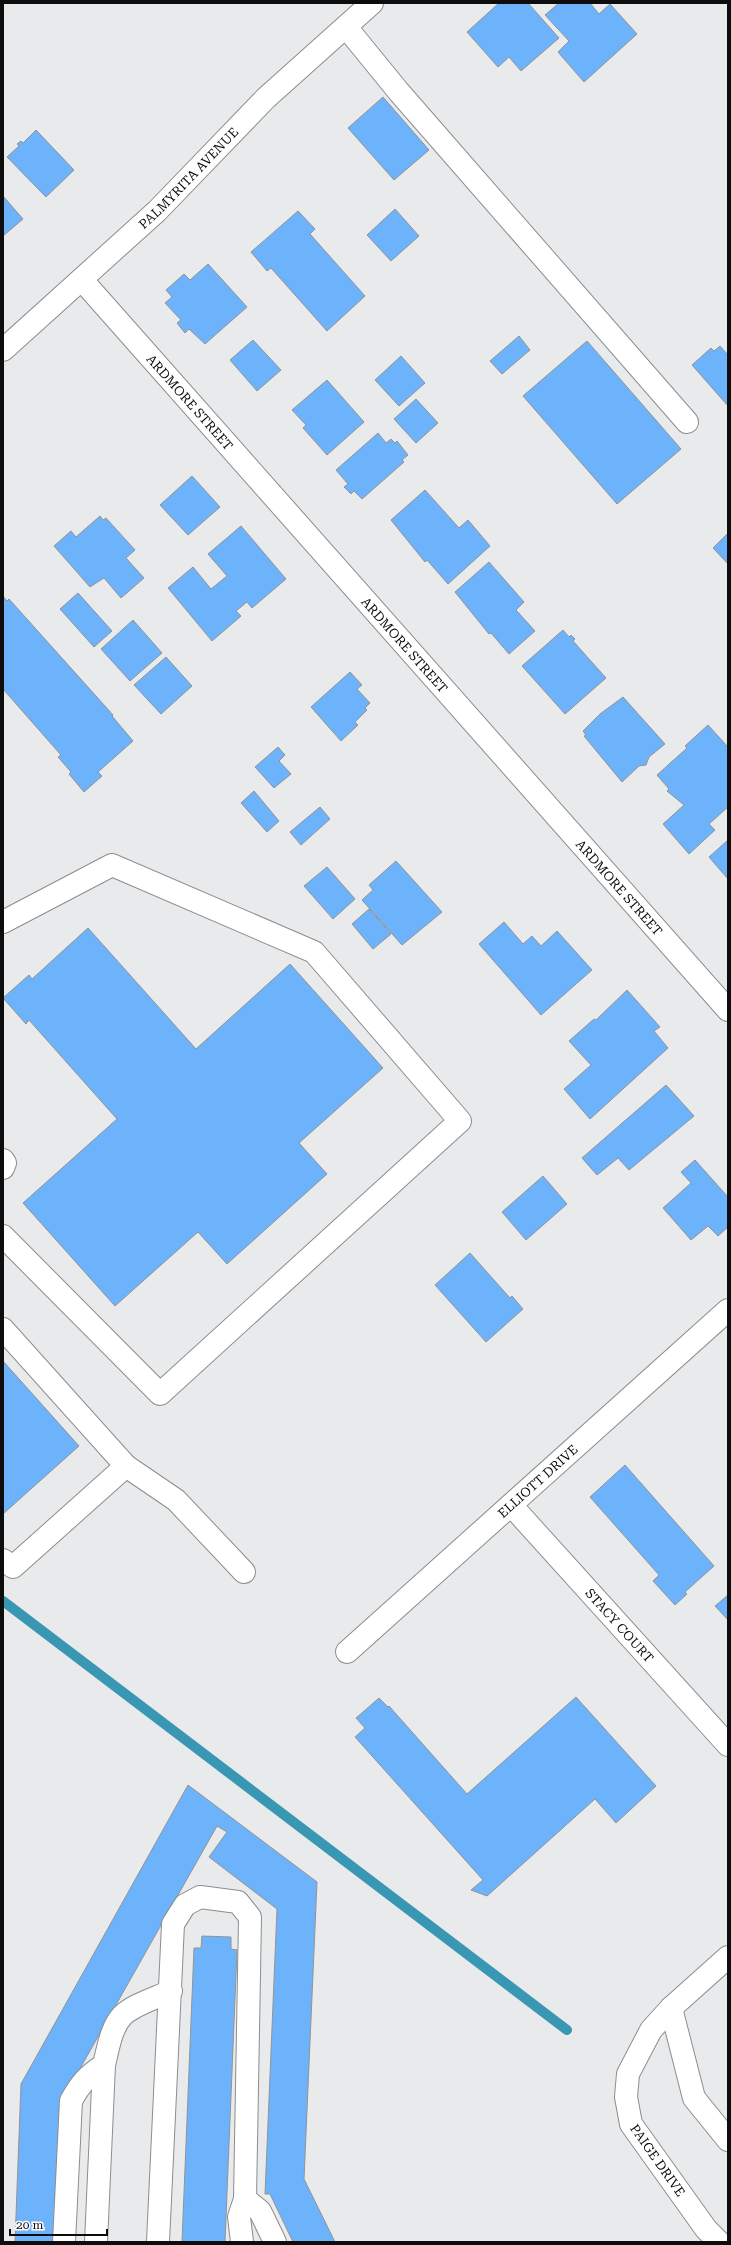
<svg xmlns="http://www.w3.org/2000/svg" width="731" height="2245" font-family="'Roboto Serif',serif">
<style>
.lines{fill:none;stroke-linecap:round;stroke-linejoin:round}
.stream{stroke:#3997b3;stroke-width:10}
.building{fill:#6db3fb;stroke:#929395}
.minor-casing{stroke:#8b8d8e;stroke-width:24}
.minor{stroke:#fff;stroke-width:22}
.labels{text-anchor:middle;stroke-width:3.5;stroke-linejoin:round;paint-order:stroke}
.street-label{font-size:13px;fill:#0d0d0e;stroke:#fff}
</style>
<rect width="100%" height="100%" fill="#e8eaec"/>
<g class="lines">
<!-- stream -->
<path class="stream" d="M3,1601L567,2030"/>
</g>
<!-- building -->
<g class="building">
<path d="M499,3H528L559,38L521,71L509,57L498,67L467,32Z"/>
<path d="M559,3H590L599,14L610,4L637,34L584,82L558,52L569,41L545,15Z"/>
<path d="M383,97L429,150L394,180L348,128Z"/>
<path d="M36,130L74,170L46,197L7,157L19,146L17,144L21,141L23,143Z"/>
<path d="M3,196L23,219L3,236Z"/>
<path d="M395,209L419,236L391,261L367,235Z"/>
<path d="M298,211L315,229L310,234L365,296L327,331L271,268L267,271L251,252Z"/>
<path d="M208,264L247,307L205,344L189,329L185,333L177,323L181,320L165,303L172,297L166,290L184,274L190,280Z"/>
<path d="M519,336L530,350L502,374L490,361Z"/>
<path d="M253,340L281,370L257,391L230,360Z"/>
<path d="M587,341L681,449L617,504L523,396Z"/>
<path d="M720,346L728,355V406L692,365L711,348L714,351Z"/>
<path d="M401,356L425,383L399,406L375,380Z"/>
<path d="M327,380L364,422L327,455L303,428L306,425L292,410Z"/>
<path d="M416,399L438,423L416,443L394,419Z"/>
<path d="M378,433L386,443L391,439L395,443L397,441L408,455L402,460L404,462L362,499L354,491L351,494L344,487L348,484L336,470Z"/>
<path d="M192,476L220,507L188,535L160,505Z"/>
<path d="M425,490L459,528L468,520L490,546L448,584L427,560L425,562L391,520Z"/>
<path d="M100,516L103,520L106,518L135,550L126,558L144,578L121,598L104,578L90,587L54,546L71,531L76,537Z"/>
<path d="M241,526L286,579L252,608L247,602L236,611L241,616L212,641L168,588L193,567L211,589L227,576L208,554Z"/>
<path d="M728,533V564L713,548Z"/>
<path d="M489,562L524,602L516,610L535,631L509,654L491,633L489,634L455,592Z"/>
<path d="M78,593L112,631L94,647L60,609Z"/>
<path d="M3,596L7,601L9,599L113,715L112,716L133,741L98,772L102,776L84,792L69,774L71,772L58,757L61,755L3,689Z"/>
<path d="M133,620L162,653L130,681L101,649Z"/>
<path d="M563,630L569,637L571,635L575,639L573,641L606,678L565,714L522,666Z"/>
<path d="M166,657L192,686L161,714L134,685Z"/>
<path d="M350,672L362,685L357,689L370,703L365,708L367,710L355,722L358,725L341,741L311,707Z"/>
<path d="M623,697L665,744L649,757L646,765L639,766L622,782L584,736L586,735L583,731L600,714Z"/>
<path d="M708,725L728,747V807L709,824L715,830L689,854L663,824L684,805L667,791L669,789L657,775L687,748L685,746Z"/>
<path d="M278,747L285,755L279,761L291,774L274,788L255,767Z"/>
<path d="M254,791L279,821L267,832L241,803Z"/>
<path d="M320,807L330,819L301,845L290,832Z"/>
<path d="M728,840V879L709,857Z"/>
<path d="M396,861L442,912L402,945L362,900L373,890L369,885Z"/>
<path d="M327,867L355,899L333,919L304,886Z"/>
<path d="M369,909L391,934L373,949L352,924Z"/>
<path d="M504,922L523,944L532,936L541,946L557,931L592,970L541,1015L479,944Z"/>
<path d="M88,928L196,1049L290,964L383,1068L299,1143L327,1174L227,1264L198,1232L115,1306L23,1203L117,1119L29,1020L26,1024L3,998L29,975L32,979Z"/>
<path d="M627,990L660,1027L654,1031L668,1048L590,1119L564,1089L591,1065L569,1041L594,1019L596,1020Z"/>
<path d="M666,1085L694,1116L629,1170L618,1158L597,1175L582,1158Z"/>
<path d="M695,1160L728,1197V1227L718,1236L708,1226L691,1240L663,1208L691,1183L681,1172Z"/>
<path d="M543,1176L567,1204L526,1240L502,1212Z"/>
<path d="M470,1253L510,1298L512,1296L523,1309L486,1342L435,1285Z"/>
<path d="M3,1361L79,1446L3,1514Z"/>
<path d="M625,1465L714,1566L685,1592L687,1594L675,1605L653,1581L659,1575L590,1497Z"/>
<path d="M728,1595V1620L715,1606Z"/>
<path d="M576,1697L656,1786L616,1823L595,1799L487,1896L471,1890L483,1880L355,1737L365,1728L356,1718L379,1698L388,1707L389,1706L467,1794Z"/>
<path d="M188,1785L317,1882L304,2179L335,2242H293L270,2194H265L277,1909L209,1857L227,1832L217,1826L60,2104V2242H15L21,2084Z"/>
<path d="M202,1936L231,1937V1949L237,1950L225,2242H182L194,1948H201Z"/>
</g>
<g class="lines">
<!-- minor casing -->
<g class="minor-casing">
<g id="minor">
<path d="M346,27L399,92L687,422"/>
<path id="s1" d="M82,280L728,1010"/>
<path id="s2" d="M3,350L157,211L266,98L372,3"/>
<path d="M3,922L112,865L314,952L460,1121L160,1394L3,1236"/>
<path d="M3,1160L5,1163L3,1168"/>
<path d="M3,1329L126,1466L13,1567L3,1560"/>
<path d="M126,1466L176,1500L244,1572"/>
<path id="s3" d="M511,1505L728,1745"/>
<path id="s4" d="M347,1652L728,1310"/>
<path d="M671,2008L694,2098L728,2140"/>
<path d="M64,2242L71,2101C80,2084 88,2075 104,2065"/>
<path d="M96,2242L104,2065C108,2049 111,2027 123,2015C135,2004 156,1998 171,1991"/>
<path d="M158,2242L173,1924L185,1905L200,1897L238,1902L250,1917L245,2199L260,2211L275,2242"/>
<path d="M242,2242L239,2217L245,2199"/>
<path d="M719,2242L706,2229L631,2124L626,2097L628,2074L651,2030L671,2008L728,1957"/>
</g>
</g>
<!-- minor -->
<use href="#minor" class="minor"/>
</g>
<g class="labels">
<!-- street labels -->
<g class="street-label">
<text dy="5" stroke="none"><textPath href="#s2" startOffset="253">PALMYRITA AVENUE</textPath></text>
<text dy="5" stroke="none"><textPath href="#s1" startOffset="163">ARDMORE STREET</textPath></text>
<text dy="5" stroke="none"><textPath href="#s1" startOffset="487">ARDMORE STREET</textPath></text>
<text dy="5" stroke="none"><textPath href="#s1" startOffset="811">ARDMORE STREET</textPath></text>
<text dy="5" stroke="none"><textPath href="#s4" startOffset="256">ELLIOTT DRIVE</textPath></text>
<text dy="5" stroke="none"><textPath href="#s3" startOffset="162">STACY COURT</textPath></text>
<text transform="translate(658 2160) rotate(55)" y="5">PAIGE DRIVE</text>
</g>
</g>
<!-- border -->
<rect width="731" height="2245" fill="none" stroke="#0d0d0e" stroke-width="8"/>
<!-- scale -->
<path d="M10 2229v6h97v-6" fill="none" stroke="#0d0d0e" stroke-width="2"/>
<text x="16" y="2229" font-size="12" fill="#0d0d0e" stroke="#ffffff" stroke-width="3" paint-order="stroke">20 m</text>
</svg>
